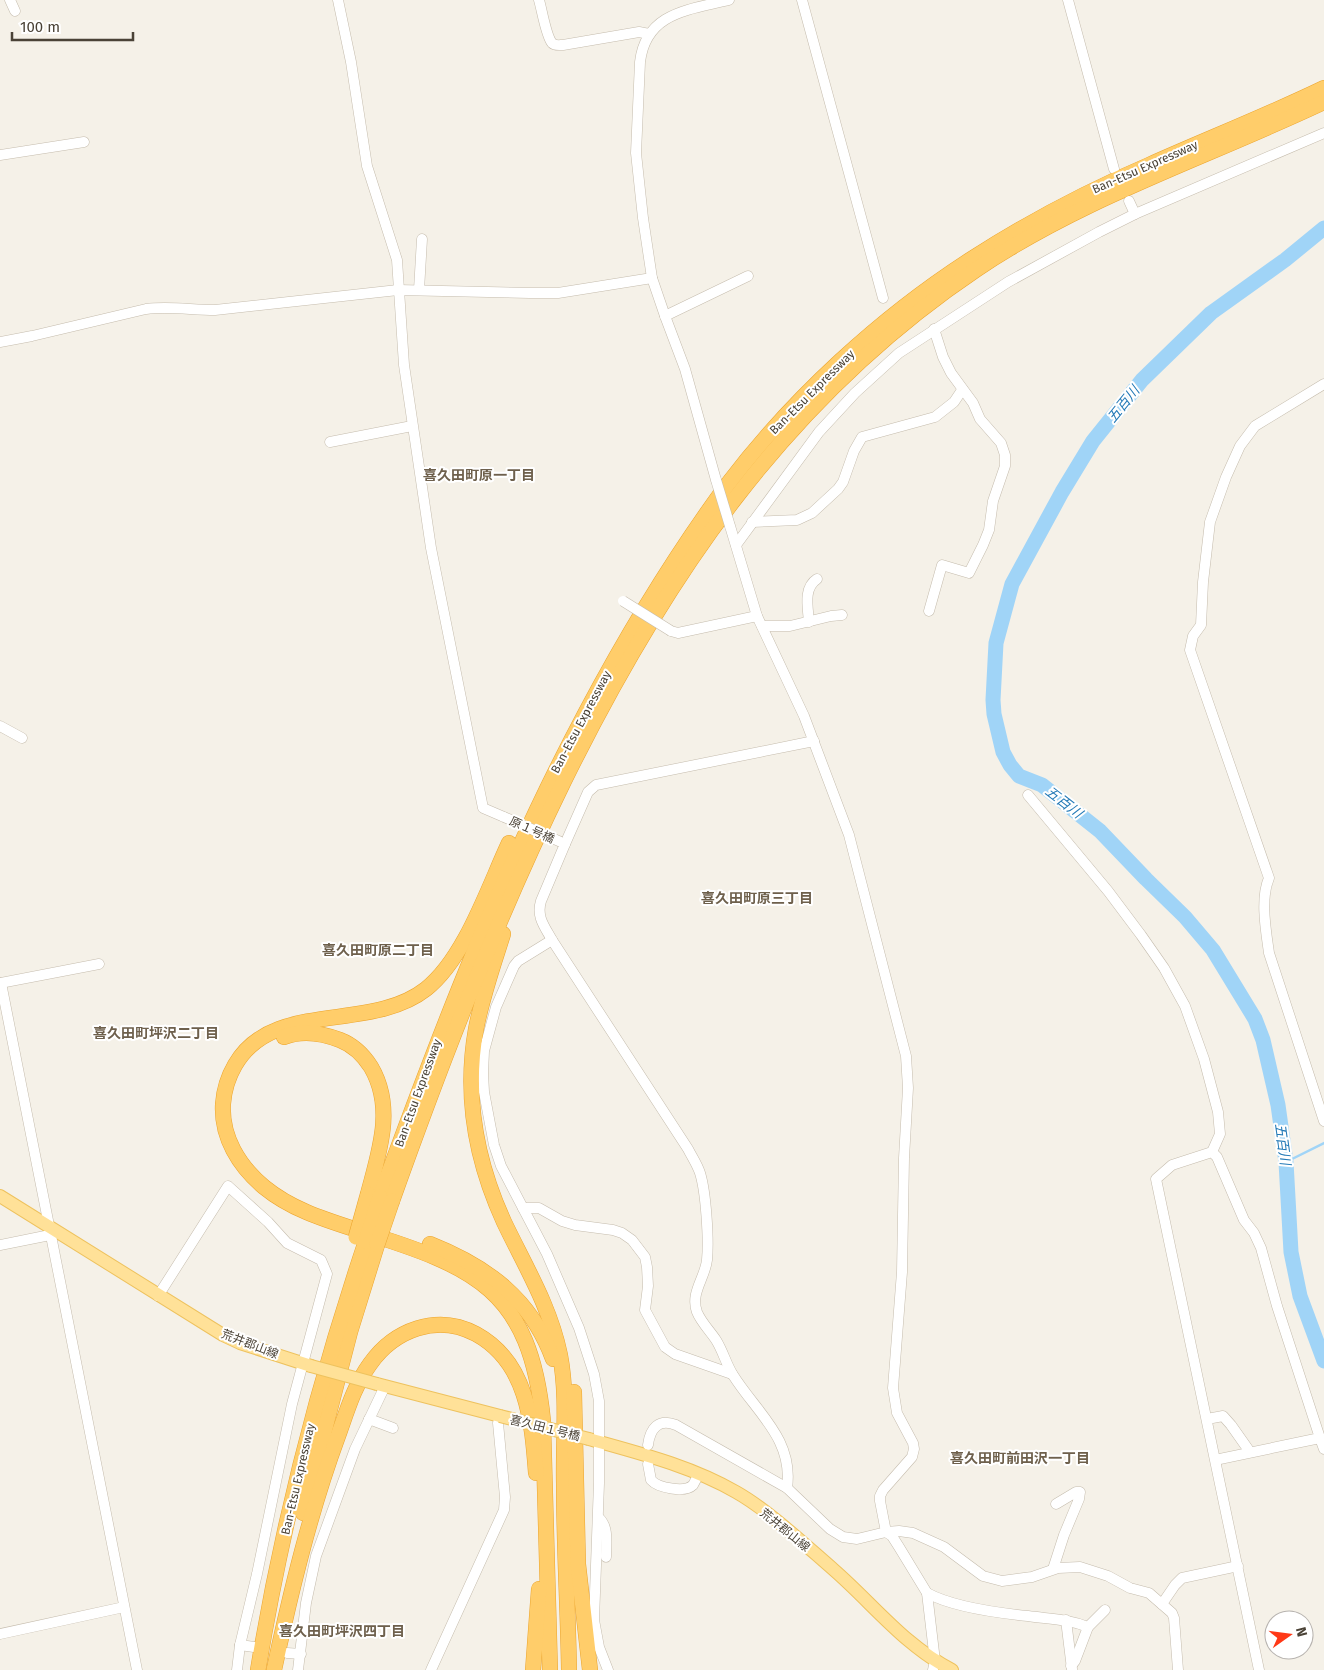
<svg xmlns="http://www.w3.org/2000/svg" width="1324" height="1670" font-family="'Fira Sans','Noto Sans JP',sans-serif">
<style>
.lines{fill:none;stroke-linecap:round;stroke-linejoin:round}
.stream{stroke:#a0d4f7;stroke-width:2.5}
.river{stroke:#a0d4f7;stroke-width:15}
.minor-casing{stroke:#c5bcad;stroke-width:11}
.major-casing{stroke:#eec25e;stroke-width:14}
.highway-casing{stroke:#eba42d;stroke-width:16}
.minor{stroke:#fff;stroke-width:10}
.major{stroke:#ffe198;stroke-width:12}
.highway{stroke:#ffcd6a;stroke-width:15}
.minor-bridge-casing{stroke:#c5bcad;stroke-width:11;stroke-linecap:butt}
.major-bridge-casing{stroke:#eec25e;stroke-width:14;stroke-linecap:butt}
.highway-bridge-casing{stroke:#eba42d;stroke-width:16;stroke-linecap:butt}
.minor-bridge{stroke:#fff;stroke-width:10}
.major-bridge{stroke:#ffe198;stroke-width:12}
.highway-bridge{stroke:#ffcd6a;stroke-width:15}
.labels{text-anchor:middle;stroke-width:4;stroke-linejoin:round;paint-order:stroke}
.street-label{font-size:12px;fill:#4a4236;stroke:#fff}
.water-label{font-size:14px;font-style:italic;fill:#247ab7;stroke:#fff}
.neighbourhood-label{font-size:14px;font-weight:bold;fill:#6e604c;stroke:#fff}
</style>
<rect width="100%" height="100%" fill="#f5f1e8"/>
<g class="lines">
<!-- stream -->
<path class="stream" d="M1286,1162L1324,1143"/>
<!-- river -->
<path class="river" d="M1324,228L1285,260L1211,313L1142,380L1093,441L1062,492L1012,584L996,643L993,700L994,714L1003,752L1010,765L1019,776L1042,785L1100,831L1146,879L1185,917L1213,950L1255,1019L1263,1040L1278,1105L1286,1162L1291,1252L1300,1296L1324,1361"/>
<!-- minor casing -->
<g class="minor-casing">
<g id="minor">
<path d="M10,0L15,11"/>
<path d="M338,0L351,62L367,166L397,260L404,365L431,548L483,808L504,817"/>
<path d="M539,0C542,10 546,36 552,43C555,46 559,45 563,45L639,32L649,34"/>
<path d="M802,0L883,298"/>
<path d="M1068,0L1114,169"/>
<path d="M0,155L84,142"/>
<path d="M1129,201L1135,214"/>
<path d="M419,290L422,239"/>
<path d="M665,316L748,276"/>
<path d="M0,342L32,336L146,309C169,306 192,310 215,310L398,290L530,293H558L652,278"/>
<path d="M1324,384L1255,426L1240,446L1226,477L1210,522L1203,582L1201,625L1193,636L1190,650L1269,878C1260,899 1266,931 1269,953L1324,1121"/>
<path d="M330,442L412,426"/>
<path d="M716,480L685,369L665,316L652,278L643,218L636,153L640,62C646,12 689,10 729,0"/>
<path d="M752,522L797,520L812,513L838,489L843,482L854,451L862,437L935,417L954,402L962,390"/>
<path d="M730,526L757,616L804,716L849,835L906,1056L908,1088L904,1158L902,1272L893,1388L897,1413L913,1443L914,1449L912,1457L883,1490L880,1496V1501L886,1532L892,1536L899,1547L927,1593L935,1661L933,1670"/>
<path d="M736,545L819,432L855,393L899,353L1008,282L1099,232L1135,214L1324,133"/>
<path d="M929,611L942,565L969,573L983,545L989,530L993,501L1005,466V455L1001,443L980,419L973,403L951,373L943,357L934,329"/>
<path d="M809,622C808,608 803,588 817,579"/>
<path d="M762,626H790L831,616L842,615"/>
<path d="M671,631L678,633L757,616"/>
<path d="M0,726L22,738"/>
<path d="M1028,795L1108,891L1141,935L1164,968L1185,1006L1204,1059L1218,1112L1220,1134L1212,1152"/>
<path d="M561,842L565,844L541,901C536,917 545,927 552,940L688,1149C692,1157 697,1164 700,1173C706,1192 709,1240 707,1260C705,1278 690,1293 697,1312C701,1322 710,1331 716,1340C723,1351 726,1364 733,1375C756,1412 794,1439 787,1488"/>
<path d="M565,844L588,792L596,785L814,741"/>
<path d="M552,940L518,961L514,966L496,1007L484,1051L483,1073L484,1092L494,1145L501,1166L547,1254L579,1328L594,1374L599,1401V1483L594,1620L599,1647L608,1670"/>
<path d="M0,983L99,964"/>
<path d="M1,983L137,1670"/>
<path d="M523,1208H539L562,1221L575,1225L613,1230L622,1233L632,1240L645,1257L647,1267L648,1286L645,1310L665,1347L675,1354L732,1374"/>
<path d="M0,1245L50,1235"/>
<path d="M158,1296L228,1186L268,1222L287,1243L321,1260L327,1274L292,1404L257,1574L240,1645L237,1670"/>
<path d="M369,1419L393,1428"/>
<path d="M1207,1419L1223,1416L1231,1425L1250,1452"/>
<path d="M1320,1438L1324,1449"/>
<path d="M648,1445C650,1429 658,1418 676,1425L787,1488L830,1529L843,1537L857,1539L886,1532L899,1531L913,1533L944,1547L983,1576L1002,1581L1032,1577L1058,1568L1080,1567L1108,1576L1130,1588L1149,1593L1172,1613L1174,1618L1178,1670"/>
<path d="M1215,1460L1320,1438L1277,1306L1261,1248L1254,1233L1244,1220L1217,1157L1212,1152L1172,1165L1156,1179L1259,1670"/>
<path d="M648,1464L651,1480C658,1488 685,1493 693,1485C695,1482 697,1477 698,1474"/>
<path d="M599,1518C609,1527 606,1544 606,1557"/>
<path d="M1053,1569L1064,1535L1079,1499L1080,1492H1076L1056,1504"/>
<path d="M927,1593C953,1607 998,1613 1028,1616C1049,1619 1069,1619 1088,1627"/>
<path d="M1162,1604L1175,1585L1182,1578L1238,1566"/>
<path d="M1066,1620L1072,1669"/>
<path d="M0,1634L124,1607"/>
<path d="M240,1645L254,1647"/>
<path d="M287,1653L301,1654"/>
<path d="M1071,1666L1075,1661L1088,1627L1105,1610"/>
<path d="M298,1670L306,1603L316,1556L355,1449L385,1386"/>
<path d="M431,1670L504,1510L505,1497L498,1423L500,1416"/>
</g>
</g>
<!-- major casing -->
<g class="major-casing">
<g id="major">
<path d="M0,1196L223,1335L240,1343L311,1366"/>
<path d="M377,1384L500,1416"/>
<path d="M589,1439C639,1453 691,1466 736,1492C768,1510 805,1545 834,1570C873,1604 905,1646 952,1670"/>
</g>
</g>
<!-- highway casing -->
<g class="highway-casing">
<g id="highway">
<path d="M509,843C488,888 465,958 426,989C370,1033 273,999 235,1065C228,1077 224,1090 223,1104C221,1137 239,1166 264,1187C292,1210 326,1220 360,1231C475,1267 530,1289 543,1421L550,1670"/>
<path d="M503,934C493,966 482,997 476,1029C464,1096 476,1161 504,1222C525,1266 550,1306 560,1355C568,1397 563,1441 564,1484C564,1546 568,1608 569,1670"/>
<path d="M284,1037C302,1030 322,1033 340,1040C353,1045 364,1056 371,1067C395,1108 379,1152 368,1194"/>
<path d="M380,1197C440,1032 503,868 586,712C628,633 674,557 727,485C793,398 881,317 973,258C1029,222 1088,191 1149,165C1207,139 1266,116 1324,88"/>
<path d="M392,1201C443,1058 497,918 564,781C664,578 785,398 977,269C1084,197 1208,157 1324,102"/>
<path d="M430,1244C488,1267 531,1299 553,1359"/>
<path d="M574,1392L578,1564L590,1670"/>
<path d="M303,1513L350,1332L377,1245"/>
<path d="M258,1670C282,1524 319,1381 366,1241"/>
<path d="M274,1670C291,1591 310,1512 338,1436C347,1411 354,1386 370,1364C394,1330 437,1313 476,1334C527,1362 532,1420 536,1473"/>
<path d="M533,1670L539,1589"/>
</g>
</g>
<!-- minor -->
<use href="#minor" class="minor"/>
<!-- major -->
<use href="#major" class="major"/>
<!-- highway -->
<use href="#highway" class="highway"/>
<!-- minor-bridge casing -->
<g class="minor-bridge-casing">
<g id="minor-bridge">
<path d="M716,480L730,526"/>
<path d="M623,601L671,631"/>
<path d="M504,817L561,842"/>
</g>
</g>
<!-- major-bridge casing -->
<g class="major-bridge-casing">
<g id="major-bridge">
<path d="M311,1366L377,1384"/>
<path d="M500,1416L589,1439"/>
</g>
</g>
<!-- highway-bridge casing -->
<g class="highway-bridge-casing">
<g id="highway-bridge">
<path d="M356,1237L368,1194"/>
<path d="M366,1241L380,1197"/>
<path d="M377,1245L392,1201"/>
</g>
</g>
<!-- minor-bridge -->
<use href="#minor-bridge" class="minor-bridge"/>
<!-- major-bridge -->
<use href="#major-bridge" class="major-bridge"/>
<!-- highway-bridge -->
<use href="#highway-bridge" class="highway-bridge"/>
</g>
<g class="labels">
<!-- street labels -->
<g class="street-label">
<text transform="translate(1145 167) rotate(-24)" y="4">Ban-Etsu Expressway</text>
<text transform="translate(812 392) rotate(-45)" y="4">Ban-Etsu Expressway</text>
<text transform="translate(581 722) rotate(-62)" y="4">Ban-Etsu Expressway</text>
<text transform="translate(532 830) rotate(24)" y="4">原１号橋</text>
<text transform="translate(418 1093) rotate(-70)" y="4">Ban-Etsu Expressway</text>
<text transform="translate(250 1344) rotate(21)" y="4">荒井郡山線</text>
<text transform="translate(545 1428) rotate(14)" y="4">喜久田１号橋</text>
<text transform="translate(298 1479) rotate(-77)" y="4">Ban-Etsu Expressway</text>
<text transform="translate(785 1530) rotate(39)" y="4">荒井郡山線</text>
</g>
<!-- water labels -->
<g class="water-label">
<text transform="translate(1123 404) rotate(-51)" y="5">五百川</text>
<text transform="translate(1064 802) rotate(38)" y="5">五百川</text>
<text transform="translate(1283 1144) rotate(82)" y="5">五百川</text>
</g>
<!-- neighbourhood labels -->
<g class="neighbourhood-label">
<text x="479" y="480">喜久田町原一丁目</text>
<text x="757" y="903">喜久田町原三丁目</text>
<text x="378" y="955">喜久田町原二丁目</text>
<text x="156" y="1038">喜久田町坪沢二丁目</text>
<text x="1020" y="1463">喜久田町前田沢一丁目</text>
<text x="342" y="1636">喜久田町坪沢四丁目</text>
</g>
</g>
<!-- north arrow -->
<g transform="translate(1289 1635) rotate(76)"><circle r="24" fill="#ffffff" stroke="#b7b3af"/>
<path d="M0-4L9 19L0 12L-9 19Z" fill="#ff3816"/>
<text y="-8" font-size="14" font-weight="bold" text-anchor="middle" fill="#4a4236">N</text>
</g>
<!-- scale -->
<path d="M12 32v8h121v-8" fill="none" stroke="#4a4236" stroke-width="2.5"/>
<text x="20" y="32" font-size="15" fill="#4a4236" stroke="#ffffff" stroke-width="4" paint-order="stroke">100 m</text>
</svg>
